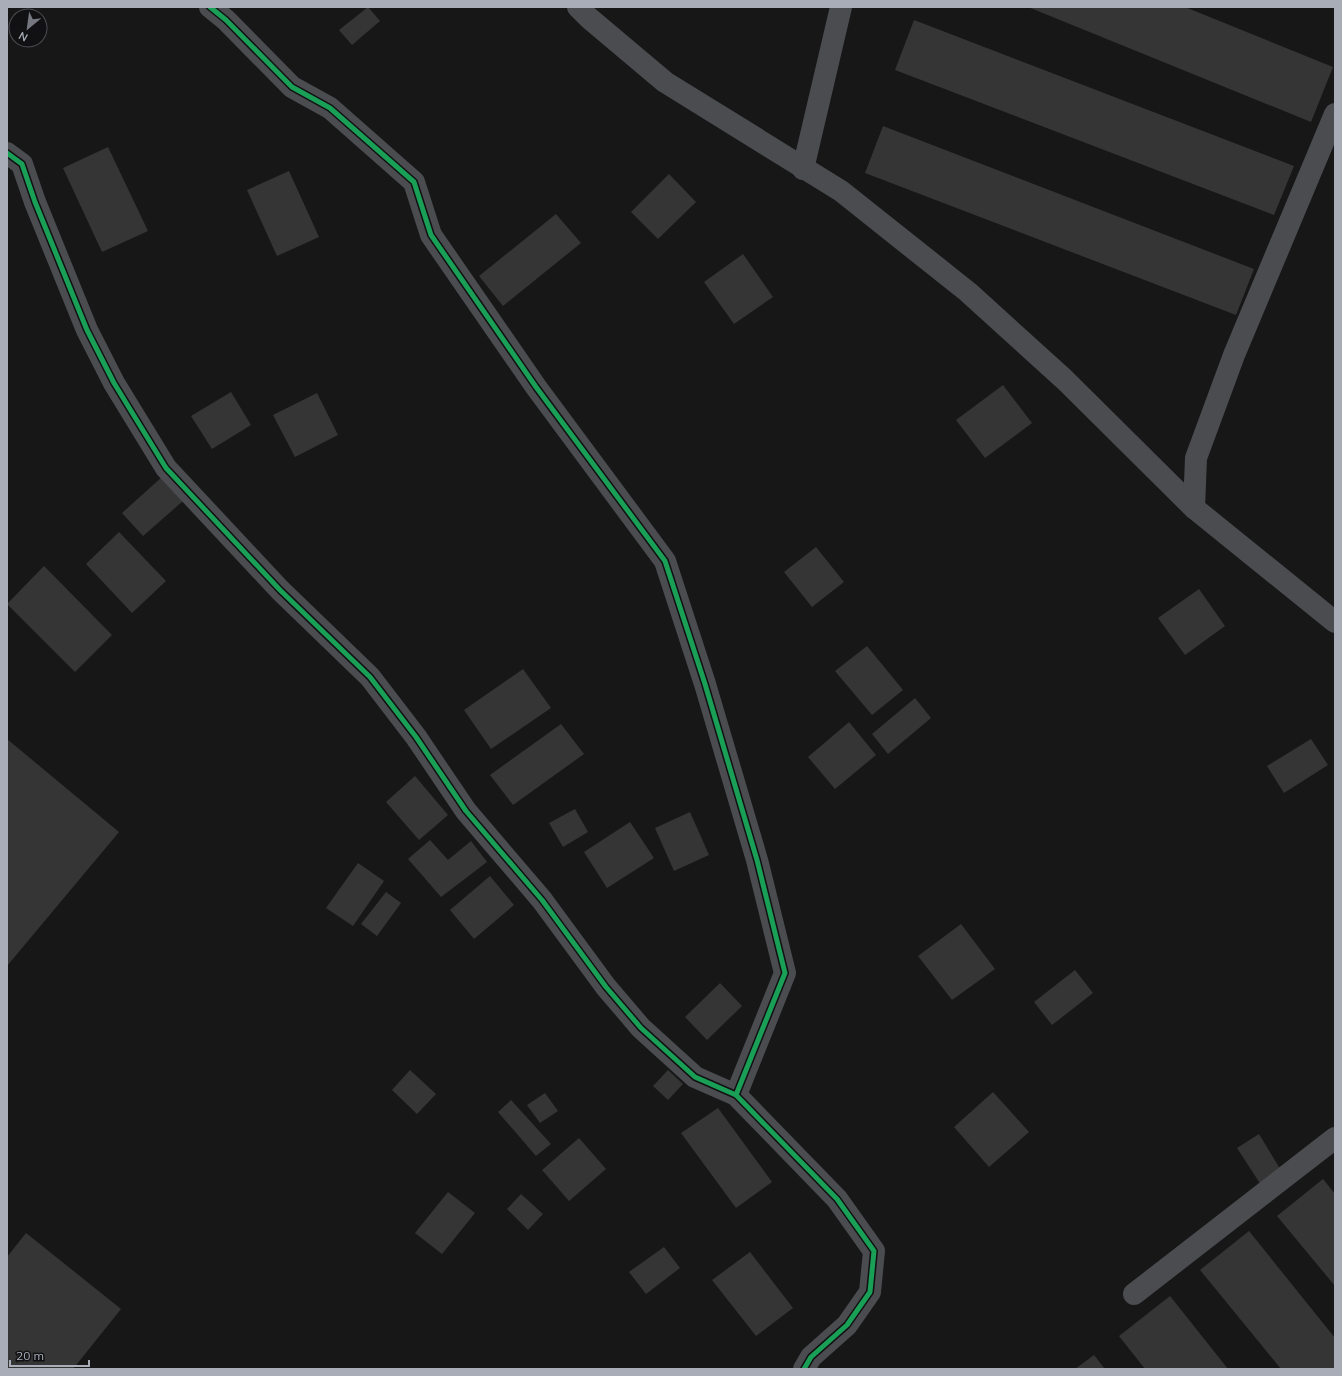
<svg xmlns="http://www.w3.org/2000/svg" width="1342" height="1376" font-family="Mulish,sans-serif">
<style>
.building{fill:#353536}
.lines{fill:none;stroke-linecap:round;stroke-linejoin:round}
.minor{stroke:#4b4c50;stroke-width:22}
.cycleway-casing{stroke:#111113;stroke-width:8}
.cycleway{stroke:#1a9f57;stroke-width:5}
</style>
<rect width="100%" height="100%" fill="#171717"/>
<!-- building -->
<g class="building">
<path d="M368,7L380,21L352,45L339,30Z"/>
<path d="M1028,7H1185L1333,67L1311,122Z"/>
<path d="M914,20L1294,166L1274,215L895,70Z"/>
<path d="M883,126L1254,269L1236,315L865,173Z"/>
<path d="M108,147L148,231L102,252L63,168Z"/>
<path d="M289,171L319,237L277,256L247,190Z"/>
<path d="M669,174L696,202L658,239L631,212Z"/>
<path d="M556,214L581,243L503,306L479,276Z"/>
<path d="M743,254L773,297L734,324L704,282Z"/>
<path d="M1003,385L1032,423L985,458L956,420Z"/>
<path d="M231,392L251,425L212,449L191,416Z"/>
<path d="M317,393L338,435L295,457L273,415Z"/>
<path d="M162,477L183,501L143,536L122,513Z"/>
<path d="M119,532L166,581L132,613L86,564Z"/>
<path d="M816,547L844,582L812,607L784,572Z"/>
<path d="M44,566L112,635L75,672L7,604Z"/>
<path d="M1199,589L1225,626L1185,655L1158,618Z"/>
<path d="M867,646L903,690L872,715L835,671Z"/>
<path d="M523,669L551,708L491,749L464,710Z"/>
<path d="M915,698L931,718L888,754L872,734Z"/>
<path d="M849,722L876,755L835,789L808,757Z"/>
<path d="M561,724L584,754L513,805L490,775Z"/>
<path d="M7,739L119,832L7,966Z"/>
<path d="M1311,739L1328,765L1284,793L1267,766Z"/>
<path d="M415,776L448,815L419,840L386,802Z"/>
<path d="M575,809L588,832L563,847L549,823Z"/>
<path d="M690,812L709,855L674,871L655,828Z"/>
<path d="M630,822L654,858L607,888L584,852Z"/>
<path d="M430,840L448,860L471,841L487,862L441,897L408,859Z"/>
<path d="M358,863L384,881L353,926L326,908Z"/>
<path d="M490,876L514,905L474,939L450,910Z"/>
<path d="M386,892L401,903L377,936L361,924Z"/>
<path d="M961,924L995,969L952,1000L918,956Z"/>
<path d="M1075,970L1093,993L1052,1025L1034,1002Z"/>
<path d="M720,983L742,1006L707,1040L685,1017Z"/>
<path d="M410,1070L436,1094L417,1114L392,1090Z"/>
<path d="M668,1070L683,1084L668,1100L653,1086Z"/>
<path d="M993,1092L1029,1132L989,1167L954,1127Z"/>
<path d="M545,1093L558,1111L540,1123L527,1105Z"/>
<path d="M511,1100L551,1144L536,1156L498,1112Z"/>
<path d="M718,1108L772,1182L736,1208L681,1133Z"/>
<path d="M1259,1134L1282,1172L1261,1185L1237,1148Z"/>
<path d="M579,1138L606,1169L569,1201L542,1170Z"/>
<path d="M1323,1179L1335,1194V1286L1277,1216Z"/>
<path d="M448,1192L475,1213L442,1254L415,1233Z"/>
<path d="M521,1194L543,1214L528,1230L507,1209Z"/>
<path d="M1249,1231L1335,1338V1369H1281L1200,1270Z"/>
<path d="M26,1233L121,1309L73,1369H7V1257Z"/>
<path d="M664,1247L680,1268L646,1294L629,1272Z"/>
<path d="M750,1252L793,1308L756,1336L712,1280Z"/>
<path d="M1170,1296L1228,1369H1145L1119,1336Z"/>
<path d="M1094,1355L1105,1369H1075Z"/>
</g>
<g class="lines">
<!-- minor -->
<g class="minor">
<path d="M210,7L226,20L292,87L330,108L414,182L431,235L536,387L665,561L705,684L757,860L785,973L736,1095"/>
<path d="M578,7L589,18L665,82L841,191L968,292L1065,380L1194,508L1335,622"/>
<path d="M7,153L22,164L35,202L87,330L114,383L166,468L280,590L370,677L416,737L466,811L542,900L606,987L641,1028L695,1077L736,1095L837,1199L874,1251L870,1292L847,1325L811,1357L804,1369"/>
<path d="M803,169L841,7"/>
<path d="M1194,508L1196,458L1234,355L1335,114"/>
<path d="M1134,1294L1335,1138"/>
</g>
<!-- cycleway casing -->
<g class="cycleway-casing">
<g id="cycleway">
<path d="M210,7L226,20L292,87L330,108L414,182L431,235L536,387L665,561L705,684L757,860L785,973L736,1095"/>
<path d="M7,153L22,164L35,202L87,330L114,383L166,468L280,590L370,677L416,737L466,811L542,900L606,987L641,1028L695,1077L736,1095L837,1199L874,1251L870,1292L847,1325L811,1357L804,1369"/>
</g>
</g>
<!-- cycleway -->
<use href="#cycleway" class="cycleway"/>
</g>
<!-- border -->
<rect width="1342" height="1376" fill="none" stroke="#a8adb8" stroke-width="16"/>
<!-- north arrow -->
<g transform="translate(28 28) rotate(209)"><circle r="19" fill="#111113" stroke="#4d4f55"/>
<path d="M0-3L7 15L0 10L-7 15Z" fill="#757880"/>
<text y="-6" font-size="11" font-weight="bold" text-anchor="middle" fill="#a8adb8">N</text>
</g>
<!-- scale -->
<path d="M10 1360v6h79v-6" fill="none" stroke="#a8adb8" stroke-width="2"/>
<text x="16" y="1360" font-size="12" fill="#a8adb8" stroke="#111113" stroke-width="3" paint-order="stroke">20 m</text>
</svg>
